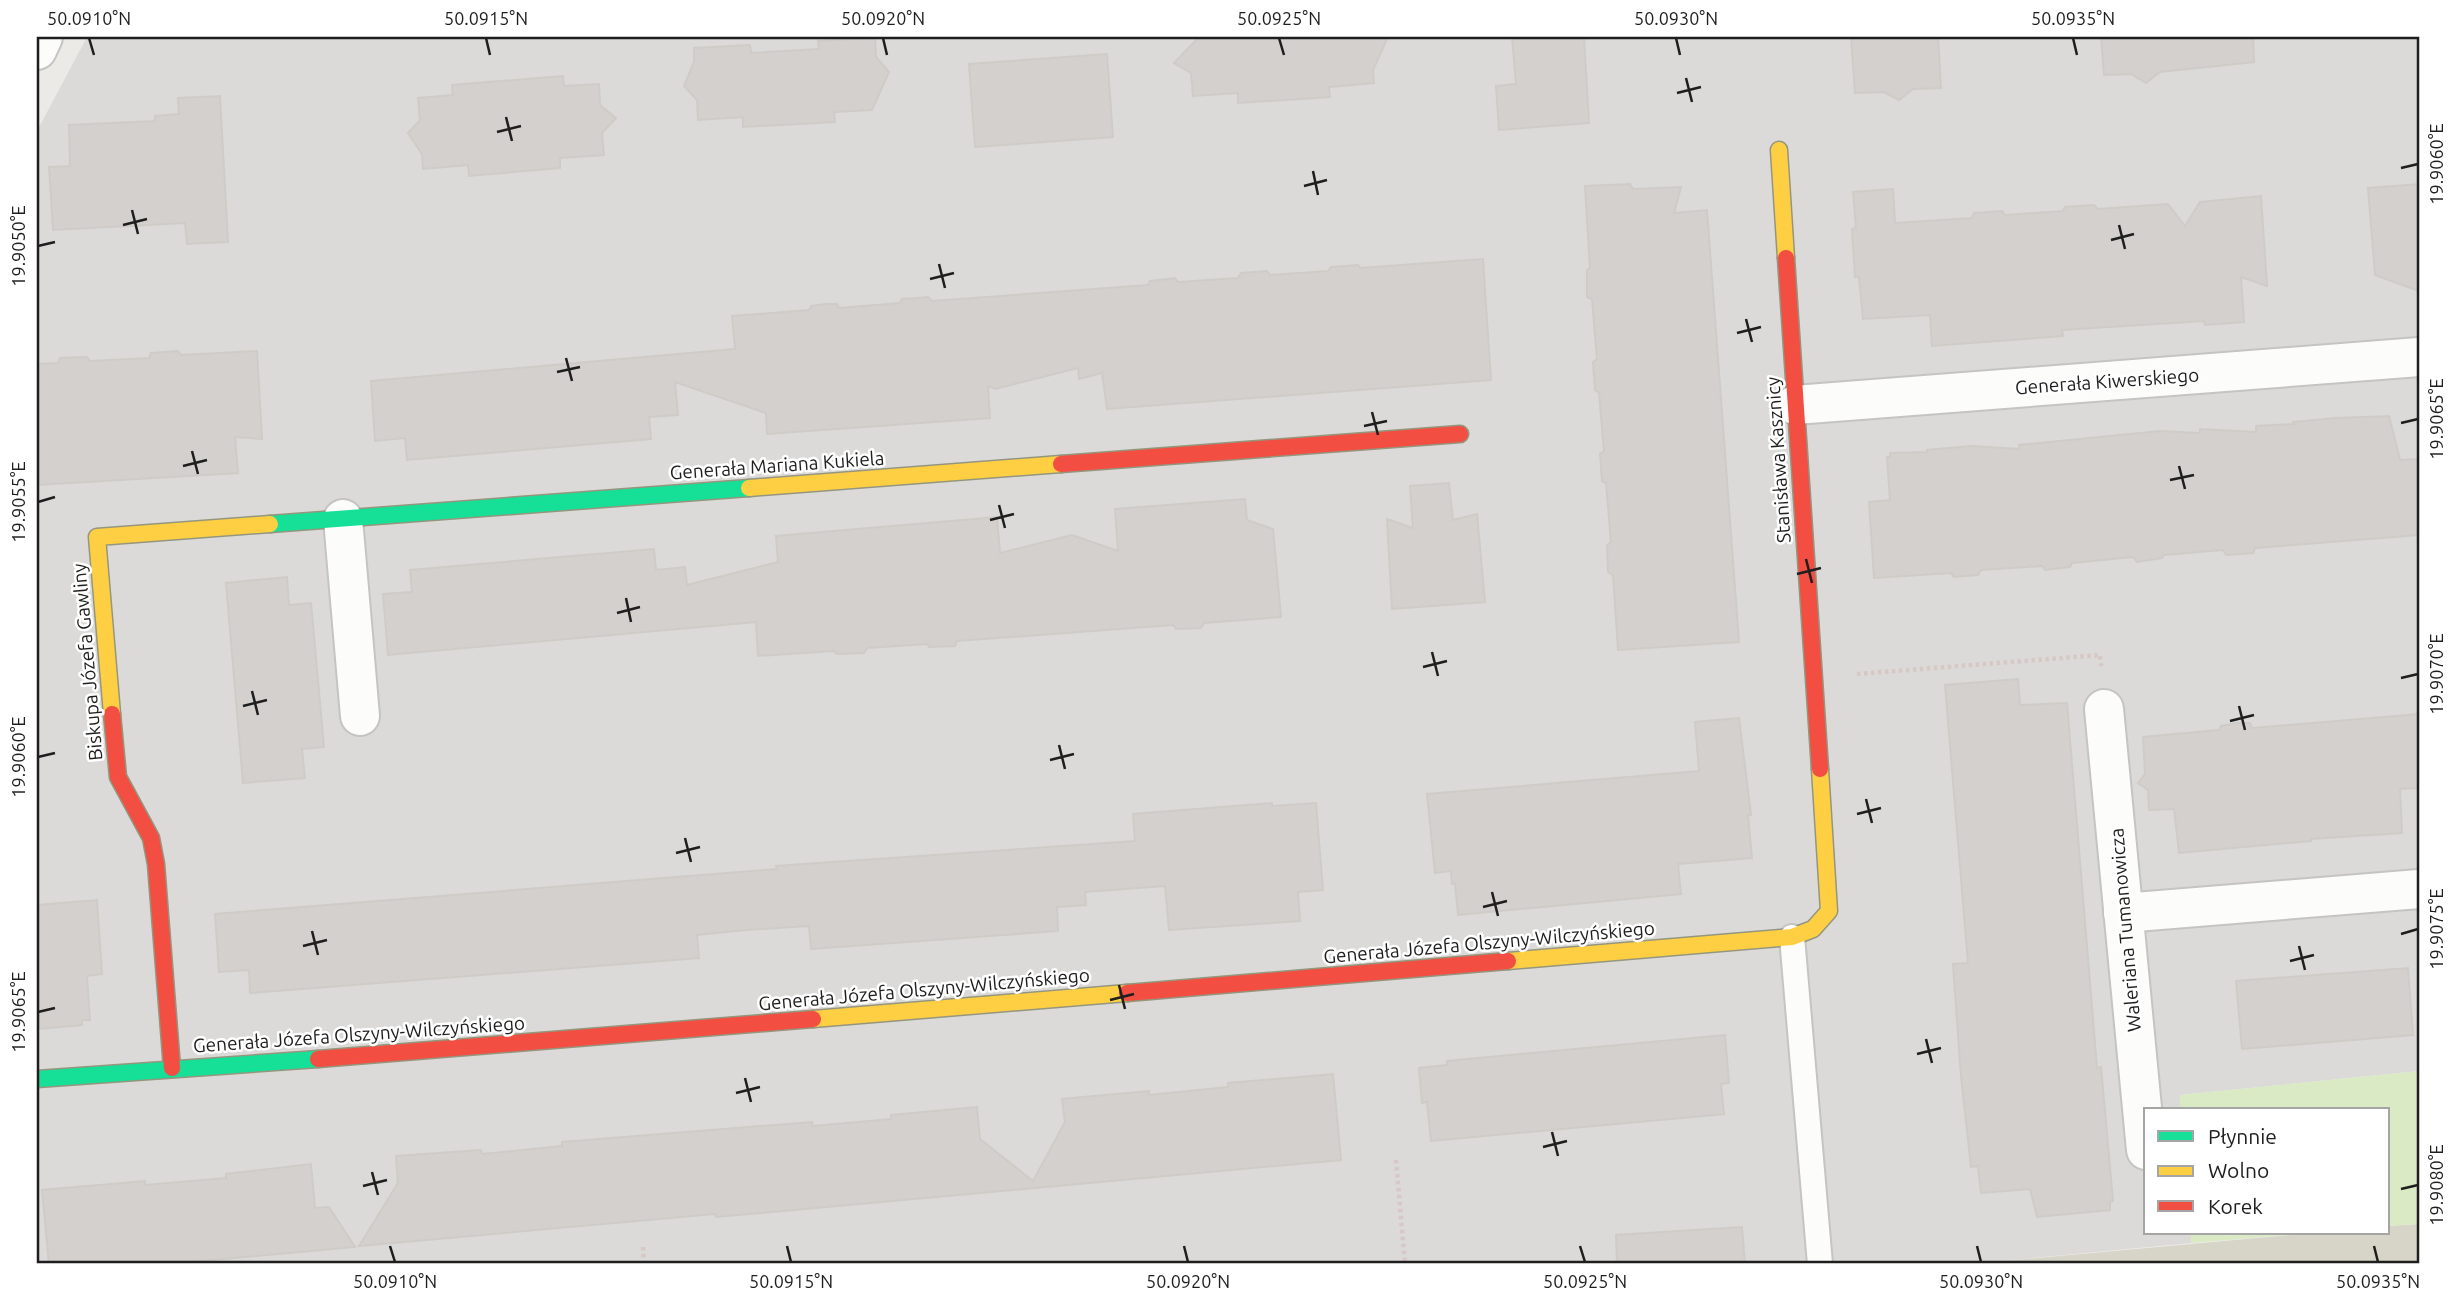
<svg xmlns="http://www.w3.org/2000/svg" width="2456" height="1301" font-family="Ubuntu,sans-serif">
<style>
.residential{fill:#dbdad8}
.construction{fill:#d6d5c8}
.grass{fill:#d9eac5}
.building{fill:#d3d0ce;stroke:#cfccc8;stroke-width:2}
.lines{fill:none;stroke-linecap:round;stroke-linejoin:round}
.lane-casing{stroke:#c5c4c3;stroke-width:28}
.street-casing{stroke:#c5c4c3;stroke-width:42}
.fast-casing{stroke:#95967e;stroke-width:19}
.slow-casing{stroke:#95967e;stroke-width:19}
.jam-casing{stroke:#95967e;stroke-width:19}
.path{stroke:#d7c8c6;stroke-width:4.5;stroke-dasharray:3.5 3.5;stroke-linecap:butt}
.lane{stroke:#fcfcfb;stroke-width:24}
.street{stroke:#fcfcfb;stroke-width:38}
.fast{stroke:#16e098;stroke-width:16}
.slow{stroke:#ffcf43;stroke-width:16}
.jam{stroke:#f24e42;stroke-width:16}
.ticks{fill:none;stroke:#1e1e1e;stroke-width:2.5}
.labels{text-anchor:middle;stroke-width:5;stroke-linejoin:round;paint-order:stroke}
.street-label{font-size:19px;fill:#1e1e1e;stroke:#fff}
.neatline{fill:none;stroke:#1e1e1e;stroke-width:2.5}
.ticks-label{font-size:18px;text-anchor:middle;fill:#1e1e1e}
</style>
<rect width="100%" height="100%" fill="#eceae7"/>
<!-- residential -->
<path class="residential" d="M87,37H2419V1071L2180,1095L2181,1110H2146V1233H2191V1243L1970,1264H37V131Z"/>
<!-- construction -->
<path class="construction" d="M2419,1224V1264H1970L2313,1233H2388V1226Z"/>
<!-- grass -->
<g class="grass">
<path d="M2419,1071V1224L2388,1226V1110H2181L2180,1095Z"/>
<path d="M2191,1233H2313L2191,1243Z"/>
</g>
<!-- building -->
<g class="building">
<path d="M1199,37H1388L1373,70L1374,83L1329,87L1330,97L1238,103V93L1193,96L1191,73L1174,63Z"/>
<path d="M1512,37H1584L1589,123L1499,130L1496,86L1516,84Z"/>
<path d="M1851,37H1938L1941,88L1913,89L1899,100L1884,92L1855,93Z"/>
<path d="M2101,37H2253L2254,62L2160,72L2146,83L2131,74L2104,75Z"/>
<path d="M875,38L876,57L889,72L872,110L834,112L835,122L743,127V117L698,120L697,100L684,86L694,62V48L750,45L751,53L819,49L818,41Z"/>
<path d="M1107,54L1113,137L975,147L969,64Z"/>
<path d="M563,76L564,86L599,84L600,105L616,118L602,133L604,155L560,158V168L469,176L468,165L423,169L422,154L408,133L420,120L418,98L453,95L452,85Z"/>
<path d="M220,96L228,242L187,244L185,223L53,230L49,167L70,166L69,125L155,121V116L179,114L178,98Z"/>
<path d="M1630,184L1633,189L1681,187L1674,213L1707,210L1739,642L1618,650L1613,575L1608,572L1607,545L1611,542L1606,483L1602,481L1600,454L1604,451L1599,393L1595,390L1593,362L1597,359L1592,299L1587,297V270L1590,268L1585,186Z"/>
<path d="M2419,184V291L2375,275L2368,188Z"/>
<path d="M1893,189L1895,223L1972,218L1974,213L2002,211L2005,215L2063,211L2065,207L2094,205L2098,209L2168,204L2185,226L2200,202L2261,196L2267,286L2241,277L2244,322L2205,325L2204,321L2062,330L2063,336L1932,346L1930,315L1863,319L1859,277H1855L1852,229L1856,228L1853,192Z"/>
<path d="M1483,259L1491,380L1107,409L1102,373L1079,379L1078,368L995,389L988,386L990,418L767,434L766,413L675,382L678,415L649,417L651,439L407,460L405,438L375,441L371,381L735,349L732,316L809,310L811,306L826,304H837L839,308L900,303L902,299L917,298L928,297L932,301L1148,285L1150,281L1175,278L1178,282L1238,278L1241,273L1267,271L1270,275L1328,271L1331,267L1358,265L1360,268Z"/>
<path d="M178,351L181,355L257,351L262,439L235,437L238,473L37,485V364L58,363L60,358L87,357L90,361L149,358L151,353Z"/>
<path d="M2389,416L2400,460L2419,459V535L2255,548L2253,553L2226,555L2223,550L2164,555L2162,558L2137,562L2133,557L2072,563L2070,567L2045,570L2042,566L1981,570L1978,575L1954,577L1951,573L1874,578L1869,502L1890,500L1887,457H1890V453L1927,452V450L1971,446L2019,449V445L2160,431L2200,433V429L2256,432V426L2294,424L2293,422L2336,418Z"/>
<path d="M1449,483L1453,520L1477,514L1485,602L1392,609L1387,519L1413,528L1410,486Z"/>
<path d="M1245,499L1247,520L1273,529L1281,617L1204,623L1201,628L1176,629L1173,625L957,641L955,646L929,647L927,644L867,648L864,653L837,654L834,651L758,656L756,622L388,655L383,594L412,592L410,570L654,549L656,570L685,567L687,585L778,562L776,536L997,517L1000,553L1072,535L1118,551L1115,509Z"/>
<path d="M287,577L289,605L311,603L324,747L302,749L305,778L243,783L226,583Z"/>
<path d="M2018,679L2020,705L2067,703L2097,1068L2101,1067L2104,1100L2113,1201L2110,1202V1210L2037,1217L2030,1189L1981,1193L1978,1166L1971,1167L1961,1076L1953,964L1968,963L1945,685Z"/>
<path d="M2419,714V788L2400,789L2402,833L2311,839V841L2179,853L2174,809L2149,810L2148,790L2138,783L2145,774L2143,737L2219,730L2221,726L2237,723H2250L2252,728Z"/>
<path d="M1739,718L1751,815H1748L1752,858L1678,864L1681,894L1458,915L1455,883L1452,884L1451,871L1435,873L1427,794L1699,771L1695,722Z"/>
<path d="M1272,803V806L1316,803L1323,890L1298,892L1300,921L1169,930L1165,886L1085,892L1086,905L1057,907L1058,931L811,949L809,926L746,930L697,935L699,958L250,993L249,970L219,972L215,914L777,869L776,866L1135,841L1133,814Z"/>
<path d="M97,900L102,974L87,976L90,1020H82V1025L39,1029L37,905Z"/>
<path d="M2408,968L2413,1035L2242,1049L2236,981Z"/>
<path d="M1725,1035L1729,1083L1721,1084L1724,1114L1431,1141L1427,1102L1422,1103L1419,1068L1447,1065V1061Z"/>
<path d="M1333,1074L1341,1160L794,1210L716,1217L715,1214L359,1246L398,1183L396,1156L481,1150L482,1154L562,1146V1142L812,1122L813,1126L891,1119V1115L977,1107L980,1139L1033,1181L1065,1122L1062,1099L1149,1091V1095L1228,1087V1083Z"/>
<path d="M311,1164L315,1208L329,1207L355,1247L167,1264H49L42,1190L145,1181V1185L226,1178V1174Z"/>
<path d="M1742,1227L1745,1264H1617L1616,1235Z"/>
</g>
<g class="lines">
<!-- lane casing -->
<g class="lane-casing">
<path id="lane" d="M1792,937L1820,1264"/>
</g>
<!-- street casing -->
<g class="street-casing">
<g id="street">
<path d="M37,50L43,37"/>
<path d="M1795,405L2419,357"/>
<path d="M343,519L360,716"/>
<path d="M2104,709L2146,1150"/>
<path d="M2123,913L2419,889"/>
</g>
</g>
<!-- fast casing -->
<g class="fast-casing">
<g id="fast">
<path d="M270,524L749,488"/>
<path d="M37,1079L318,1059"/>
</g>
</g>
<!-- slow casing -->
<g class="slow-casing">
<g id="slow">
<path d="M1779,150L1786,258"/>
<path d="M749,488L1061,464"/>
<path d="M112,714L97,537L270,524"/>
<path d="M1508,961L1792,937L1813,929L1829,911L1820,769"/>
<path d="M813,1019L1127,993"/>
</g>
</g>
<!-- jam casing -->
<g class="jam-casing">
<g id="jam">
<path d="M1786,258L1820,769"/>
<path d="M1061,464L1460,434"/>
<path d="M112,714L118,777L151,838L156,864L172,1068"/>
<path d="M1127,993L1508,961"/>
<path d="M318,1059L813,1019"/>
</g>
</g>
<!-- path -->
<g class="path">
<path d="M1857,674L2100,655L2101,666"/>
<path d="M1396,1160L1405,1264"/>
<path d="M643,1247L644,1264"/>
</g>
<!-- lane -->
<use href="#lane" class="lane"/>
<!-- street -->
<use href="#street" class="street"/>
<!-- fast -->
<use href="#fast" class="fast"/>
<!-- slow -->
<use href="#slow" class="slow"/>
<!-- jam -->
<use href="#jam" class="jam"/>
</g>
<!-- ticks -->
<path class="ticks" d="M89,38L94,55M486,38L490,55M883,38L887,55M1279,38L1284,55M1676,38L1680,55M2073,38L2077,55M1686,78L1692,102M1677,93L1701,87M506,117L512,141M497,132L521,126M2401,168L2418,164M1313,171L1318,195M1304,186L1327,180M132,210L138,234M123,225L147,219M2119,225L2125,249M2111,240L2134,234M38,246L55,242M939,264L945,288M930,279L954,273M1746,319L1752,342M1737,333L1761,327M566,358L572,381M557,372L580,367M1372,412L1378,435M2401,423L2418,419M1364,426L1387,421M192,451L198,474M183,466L207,460M2179,466L2185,489M2170,480L2194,475M38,502L55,497M999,505L1005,528M990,520L1014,514M1806,559L1812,583M1797,574L1821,568M626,598L631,622M617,613L640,607M1432,652L1438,676M1423,667L1447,661M2401,678L2418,674M252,691L258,715M243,706L267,700M2239,706L2245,730M2230,721L2254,715M1059,745L1065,769M38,757L55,753M1050,760L1074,754M1866,799L1872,823M1857,814L1881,808M685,838L691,862M676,853L700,847M1492,892L1498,916M1483,907L1507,901M312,931L318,955M2401,934L2418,929M303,946L327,940M2299,946L2305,970M2290,961L2314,955M1119,985L1125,1009M1110,1000L1134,994M38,1012L55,1008M1926,1039L1932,1063M1917,1054L1941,1048M745,1078L751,1102M736,1093L760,1087M1552,1132L1558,1156M1543,1147L1567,1141M372,1172L378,1195M363,1186L387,1180M2401,1189L2418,1185M390,1246L395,1262M787,1246L791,1262M1184,1246L1188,1262M1580,1246L1585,1262M1977,1246L1981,1262M2374,1246L2378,1262"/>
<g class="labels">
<!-- street labels -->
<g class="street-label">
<text transform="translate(2107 381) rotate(-4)" y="7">Generała Kiwerskiego</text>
<text transform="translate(1778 460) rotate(-94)" y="7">Stanisława Kasznicy</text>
<text transform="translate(777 465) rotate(-4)" y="7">Generała Mariana Kukiela</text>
<text transform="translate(87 662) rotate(-95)" y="7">Biskupa Józefa Gawliny</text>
<text transform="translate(2125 930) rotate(-95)" y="7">Waleriana Tumanowicza</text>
<text transform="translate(1489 942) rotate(-5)" y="7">Generała Józefa Olszyny-Wilczyńskiego</text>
<text transform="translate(924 989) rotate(-5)" y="7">Generała Józefa Olszyny-Wilczyńskiego</text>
<text transform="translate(359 1034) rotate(-4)" y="7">Generała Józefa Olszyny-Wilczyńskiego</text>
</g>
</g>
<!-- border -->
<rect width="2456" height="1301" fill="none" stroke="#ffffff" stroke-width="77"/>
<!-- legend -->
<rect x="2144" y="1108" width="245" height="126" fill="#ffffff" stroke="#a5a5a5" stroke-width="2"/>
<rect x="2158" y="1131" width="35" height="10" fill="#16e098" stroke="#a5a5a5" stroke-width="2"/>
<text x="2208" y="1144" font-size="21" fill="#1e1e1e">Płynnie</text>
<rect x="2158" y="1166" width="35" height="10" fill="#ffcf43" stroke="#a5a5a5" stroke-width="2"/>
<text x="2208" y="1178" font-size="21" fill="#1e1e1e">Wolno</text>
<rect x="2158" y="1201" width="35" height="10" fill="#f24e42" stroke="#a5a5a5" stroke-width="2"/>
<text x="2208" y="1214" font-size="21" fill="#1e1e1e">Korek</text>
<rect x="38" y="38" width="2380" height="1224" class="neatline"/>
<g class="ticks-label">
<text x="89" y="25">50.0910°N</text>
<text x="486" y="25">50.0915°N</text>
<text x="883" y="25">50.0920°N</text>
<text x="1279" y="25">50.0925°N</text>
<text x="1676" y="25">50.0930°N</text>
<text x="2073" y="25">50.0935°N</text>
<text transform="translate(2437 164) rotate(-90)" y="6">19.9060°E</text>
<text transform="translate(19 246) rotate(-90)" y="6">19.9050°E</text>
<text transform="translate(2437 419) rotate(-90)" y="6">19.9065°E</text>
<text transform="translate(19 502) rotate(-90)" y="6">19.9055°E</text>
<text transform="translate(2437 674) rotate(-90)" y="6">19.9070°E</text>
<text transform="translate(19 757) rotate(-90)" y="6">19.9060°E</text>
<text transform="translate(2437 929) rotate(-90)" y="6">19.9075°E</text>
<text transform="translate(19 1012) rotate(-90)" y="6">19.9065°E</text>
<text transform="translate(2437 1185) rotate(-90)" y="6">19.9080°E</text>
<text x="395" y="1288">50.0910°N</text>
<text x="791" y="1288">50.0915°N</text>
<text x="1188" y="1288">50.0920°N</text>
<text x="1585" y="1288">50.0925°N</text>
<text x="1981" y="1288">50.0930°N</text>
<text x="2378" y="1288">50.0935°N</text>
</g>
</svg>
